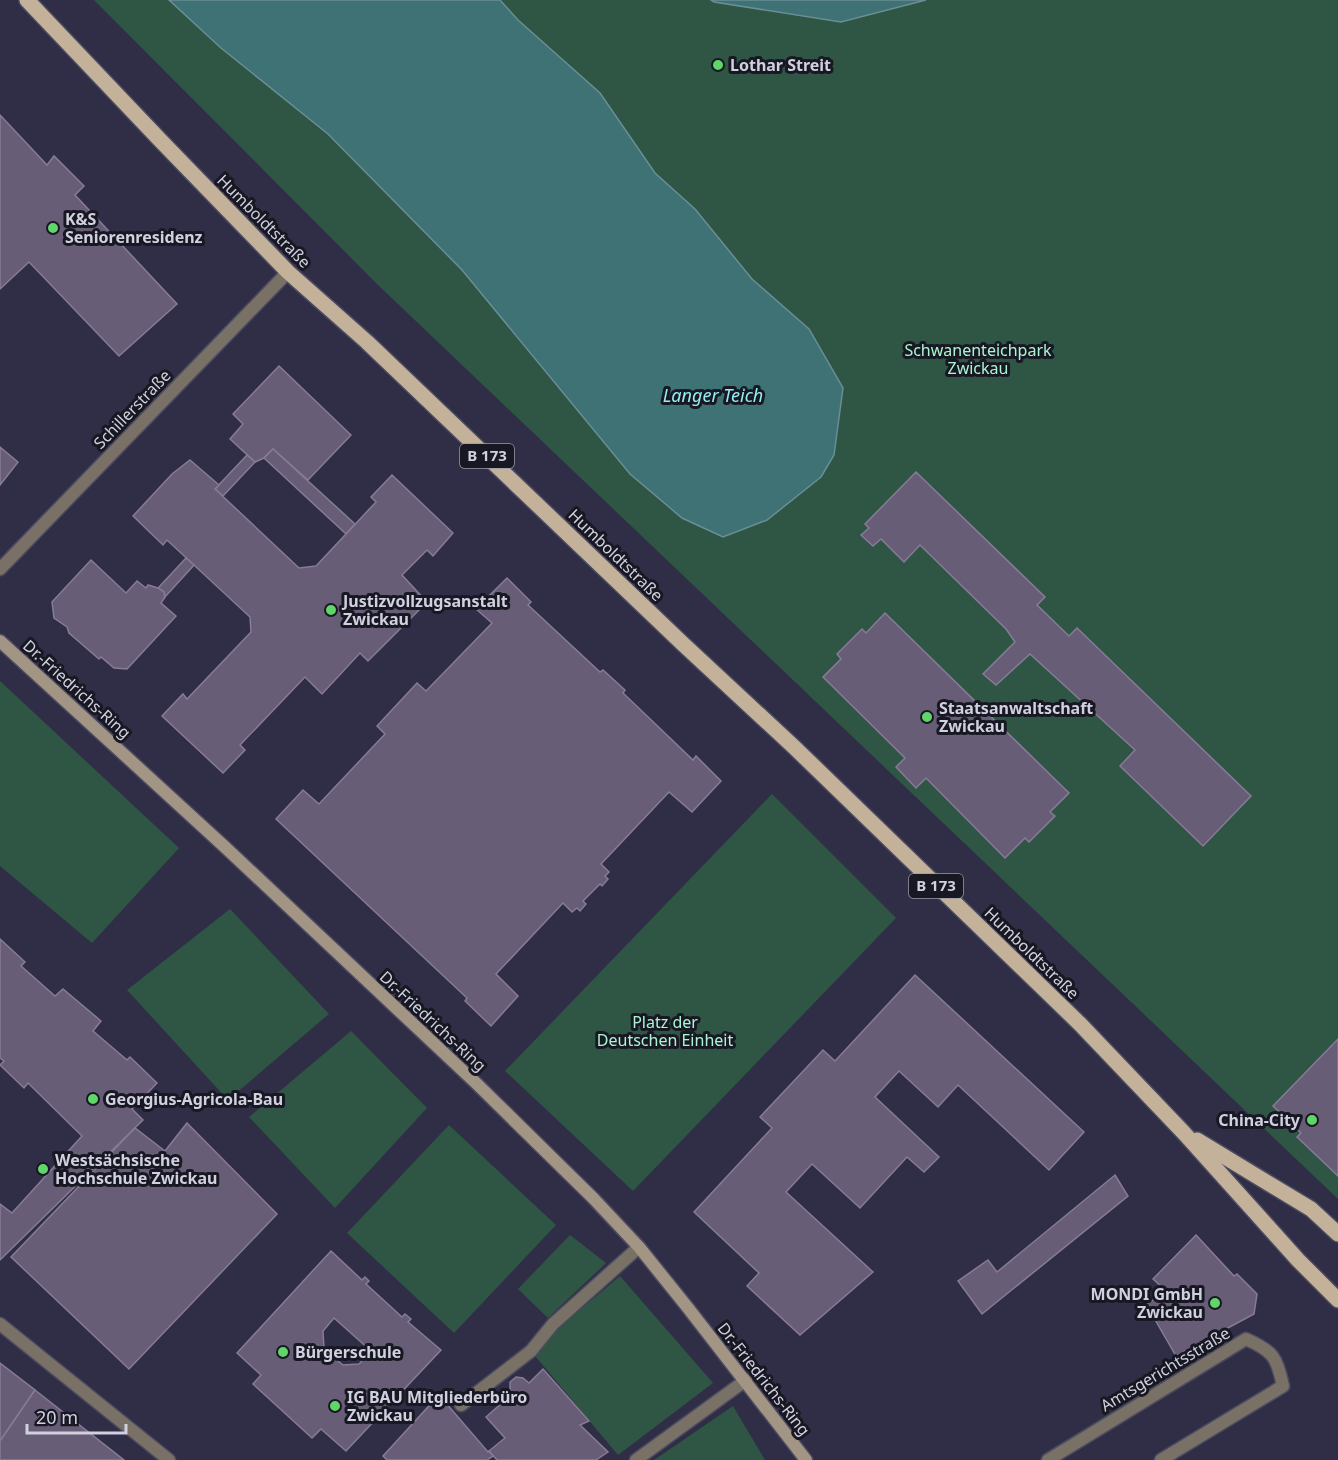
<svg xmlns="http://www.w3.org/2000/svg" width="1338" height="1460" font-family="'Noto Sans',sans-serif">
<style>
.green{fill:#2f5545}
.water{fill:#3e7275;stroke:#6a8e95;stroke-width:1.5}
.building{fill:#685d77;stroke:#877b97;stroke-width:1.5;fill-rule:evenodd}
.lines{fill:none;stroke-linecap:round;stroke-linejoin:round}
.service-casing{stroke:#4c4b62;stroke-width:15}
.minor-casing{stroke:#4c4b62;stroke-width:15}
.secondary-casing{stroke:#4c4b62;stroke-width:15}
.primary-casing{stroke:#4c4b62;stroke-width:18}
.service{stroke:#7a7166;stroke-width:12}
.minor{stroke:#7a7166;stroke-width:12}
.secondary{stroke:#a39584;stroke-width:12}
.primary{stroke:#c3b19a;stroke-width:15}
.poi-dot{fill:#60d56a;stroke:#181823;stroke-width:2}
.labels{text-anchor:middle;stroke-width:6;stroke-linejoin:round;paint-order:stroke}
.shield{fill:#181823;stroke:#9999a7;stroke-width:1.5}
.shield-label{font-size:15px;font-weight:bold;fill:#d0d0e0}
.poi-label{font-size:16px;font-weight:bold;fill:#d0d0e0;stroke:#181823;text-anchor:start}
.street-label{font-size:16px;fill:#d0d0e0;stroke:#181823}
.park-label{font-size:16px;fill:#abf5d3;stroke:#181823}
.water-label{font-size:18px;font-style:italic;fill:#94edf3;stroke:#181823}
</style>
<rect width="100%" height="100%" fill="#2f2e46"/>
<!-- green -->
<g class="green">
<path d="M94,0H1338V1199L377,284Z"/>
<path d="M0,681L179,848L92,943L0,866Z"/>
<path d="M772,794L896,918L633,1191L505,1071Z"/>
<path d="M230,909L329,1014L228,1100L127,990Z"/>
<path d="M351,1031L427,1108L335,1208L249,1117Z"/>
<path d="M449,1125L556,1225L454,1333L347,1233Z"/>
<path d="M570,1235L606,1263L548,1318L518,1289Z"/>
<path d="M620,1276L713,1383L618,1455L531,1351Z"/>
<path d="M733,1406L765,1460H654Z"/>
</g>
<!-- water -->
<g class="water">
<path d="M169,0H500L518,20L600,93L655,173L695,209L752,279L809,329L843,388L834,455L821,477L767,520L723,537L682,518L630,474L462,270L328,134L221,48Z"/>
<path d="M711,0H926L841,22L714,2Z"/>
</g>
<!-- building -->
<g class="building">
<path d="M0,115L47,165L54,156L84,186L75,195L177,304L119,356L29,262L0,289Z"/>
<path d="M279,366L351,435L308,480L273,449L264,458L255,462L230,439L243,424L233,414Z"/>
<path d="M0,447L18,462L0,485Z"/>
<path d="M273,449L355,524L346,534L264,458Z"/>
<path d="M247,455L255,462L223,496L215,489Z"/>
<path d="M190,460L219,485L215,489L299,568L316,566L376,502L371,497L392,475L453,533L433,556L427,550L402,575L427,602L368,661L360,653L322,694L305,677L240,745L245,750L223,773L162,716L183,694L187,699L251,632L250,617L167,540L163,545L133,516L172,474Z"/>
<path d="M916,472L1045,597L1037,605L1069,636L1077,628L1251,796L1203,846L1120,766L1135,750L1030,654L996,685L983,674L1015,642L1006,629L920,545L904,562L881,539L873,546L861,535L869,528L865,524Z"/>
<path d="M186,558L194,565L165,597L164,592L158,588Z"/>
<path d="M91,560L126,593L137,581L146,588L148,585L158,588L164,592L165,597L161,603L176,616L127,669L114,668L101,657L99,659L69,633L67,627L54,618L52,602Z"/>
<path d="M507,578L531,602L528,605L600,672L603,670L625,690L623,693L693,760L696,756L721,781L692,812L669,792L601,864L609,872L605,876L608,879L602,886L600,884L583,901L586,904L580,911L577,908L572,912L563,903L496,974L518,996L491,1026L465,1001L467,998L276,819L303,790L319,804L385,734L377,726L417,683L426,691L492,623L476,609Z"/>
<path d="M885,613L1069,793L1050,812L1055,816L1029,842L1025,838L1005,858L926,778L916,788L896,767L905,758L823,677L841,659L837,654L862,629L866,633Z"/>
<path d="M0,939L25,962L21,966L55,996L63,989L101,1021L93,1031L127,1060L130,1057L157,1083L132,1109L143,1120L0,1260V1204L12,1213L82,1136L28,1083L24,1088L0,1065L4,1061L0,1058Z"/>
<path d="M915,975L1084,1132L1049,1170L958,1085L938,1107L899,1071L875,1097L939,1157L924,1172L907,1157L860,1208L812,1164L786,1192L873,1272L800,1335L747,1286L759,1273L694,1212L772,1128L760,1117L823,1050L835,1061Z"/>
<path d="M1338,1039V1176L1297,1137L1301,1133L1273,1106Z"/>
<path d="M187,1123L277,1214L129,1369L11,1257L135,1128L165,1151Z"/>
<path d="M1115,1175L1128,1196L982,1314L958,1281L988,1260L997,1272Z"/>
<path d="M1196,1235L1234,1276L1237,1274L1257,1294L1254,1314L1176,1356L1146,1304L1167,1292L1153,1279Z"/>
<path d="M331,1251L362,1280L365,1277L369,1281L366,1284L402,1317L405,1314L411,1319L408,1322L441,1350L346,1451L321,1429L312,1438L253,1384L261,1375L237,1353ZM334,1318L371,1351L359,1364L343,1365L324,1349L323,1331Z"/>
<path d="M0,1363L35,1390L0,1441Z"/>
<path d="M543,1369L589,1421L580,1425L608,1452L596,1460H497L489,1451L505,1438L486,1417L513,1393L510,1390V1382L516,1377L523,1378L529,1383Z"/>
<path d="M35,1390L124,1460H0V1441Z"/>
<path d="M439,1395L488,1452L489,1451L493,1456L487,1460H387L383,1456Z"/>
</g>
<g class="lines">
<!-- service casing -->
<g class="service-casing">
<g id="service">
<path d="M461,1405L531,1351L553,1324L639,1247"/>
<path d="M636,1460L746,1380"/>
</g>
</g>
<!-- minor casing -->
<g class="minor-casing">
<g id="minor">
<path d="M0,569L288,272"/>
<path d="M0,1324L169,1460"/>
<path d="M1048,1460L1246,1339C1273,1351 1277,1357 1283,1386L1161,1460"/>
</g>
</g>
<!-- secondary casing -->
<g class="secondary-casing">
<path id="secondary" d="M0,641L226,848L477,1084L593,1198L639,1247L688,1308L806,1460"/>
</g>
<!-- primary casing -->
<g class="primary-casing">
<g id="primary">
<path d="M27,0L161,141L288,272L367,342L683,644L794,747L1080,1024L1184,1133L1298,1260L1338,1300"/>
<path d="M1197,1140L1311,1209L1338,1234"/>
</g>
</g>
<!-- service -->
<use href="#service" class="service"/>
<!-- minor -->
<use href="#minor" class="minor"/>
<!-- secondary -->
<use href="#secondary" class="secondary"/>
<!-- primary -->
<use href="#primary" class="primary"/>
</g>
<!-- markers -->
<g class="poi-dot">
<circle cx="718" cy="65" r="6"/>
<circle cx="53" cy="228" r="6"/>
<circle cx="331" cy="610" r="6"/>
<circle cx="927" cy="717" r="6"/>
<circle cx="93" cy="1099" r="6"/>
<circle cx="1312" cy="1120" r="6"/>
<circle cx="43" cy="1169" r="6"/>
<circle cx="1215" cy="1303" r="6"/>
<circle cx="283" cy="1352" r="6"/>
<circle cx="335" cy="1406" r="6"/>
</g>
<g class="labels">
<!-- shield labels -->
<g class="shield">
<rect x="460" y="444" width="54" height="24" rx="4.5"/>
<rect x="909" y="874" width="54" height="24" rx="4.5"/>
</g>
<g class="shield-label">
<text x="487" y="461">B 173</text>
<text x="936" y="891">B 173</text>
</g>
<!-- poi labels -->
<g class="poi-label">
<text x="730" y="71">Lothar Streit</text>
<text x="65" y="225">K&amp;S<tspan x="65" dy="18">Seniorenresidenz</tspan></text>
<text x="343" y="607">Justizvollzugsanstalt<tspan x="343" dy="18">Zwickau</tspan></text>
<text x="939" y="714">Staatsanwaltschaft<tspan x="939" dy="18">Zwickau</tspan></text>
<text x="105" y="1105">Georgius-Agricola-Bau</text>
<text x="1300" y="1126" text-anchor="end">China-City</text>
<text x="55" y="1166">Westsächsische<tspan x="55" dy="18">Hochschule Zwickau</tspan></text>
<text x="1203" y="1300" text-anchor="end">MONDI GmbH<tspan x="1203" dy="18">Zwickau</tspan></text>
<text x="295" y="1358">Bürgerschule</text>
<text x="347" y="1403">IG BAU Mitgliederbüro<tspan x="347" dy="18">Zwickau</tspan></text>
</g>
<!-- street labels -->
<g class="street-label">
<text transform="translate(264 221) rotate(45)" y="6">Humboldtstraße</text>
<text transform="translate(132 409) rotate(-46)" y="6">Schillerstraße</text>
<text transform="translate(616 555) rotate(44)" y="6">Humboldtstraße</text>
<text transform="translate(77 689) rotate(42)" y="6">Dr.-Friedrichs-Ring</text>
<text transform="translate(1032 953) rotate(44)" y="6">Humboldtstraße</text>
<text transform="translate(433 1021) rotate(43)" y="6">Dr.-Friedrichs-Ring</text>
<text transform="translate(1165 1369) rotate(-31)" y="6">Amtsgerichtsstraße</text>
<text transform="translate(764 1379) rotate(52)" y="6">Dr.-Friedrichs-Ring</text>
</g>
<!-- park labels -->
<g class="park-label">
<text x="978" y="356">Schwanenteichpark<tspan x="978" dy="18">Zwickau</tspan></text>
<text x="665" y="1028">Platz der<tspan x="665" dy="18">Deutschen Einheit</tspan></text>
</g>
<!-- water labels -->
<g class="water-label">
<text x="713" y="402">Langer Teich</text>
</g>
</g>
<!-- scale -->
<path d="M27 1424v9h99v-9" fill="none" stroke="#d0d0e0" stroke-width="3"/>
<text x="36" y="1424" font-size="18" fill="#d0d0e0" stroke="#181823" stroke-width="4.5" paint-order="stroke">20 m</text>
</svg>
